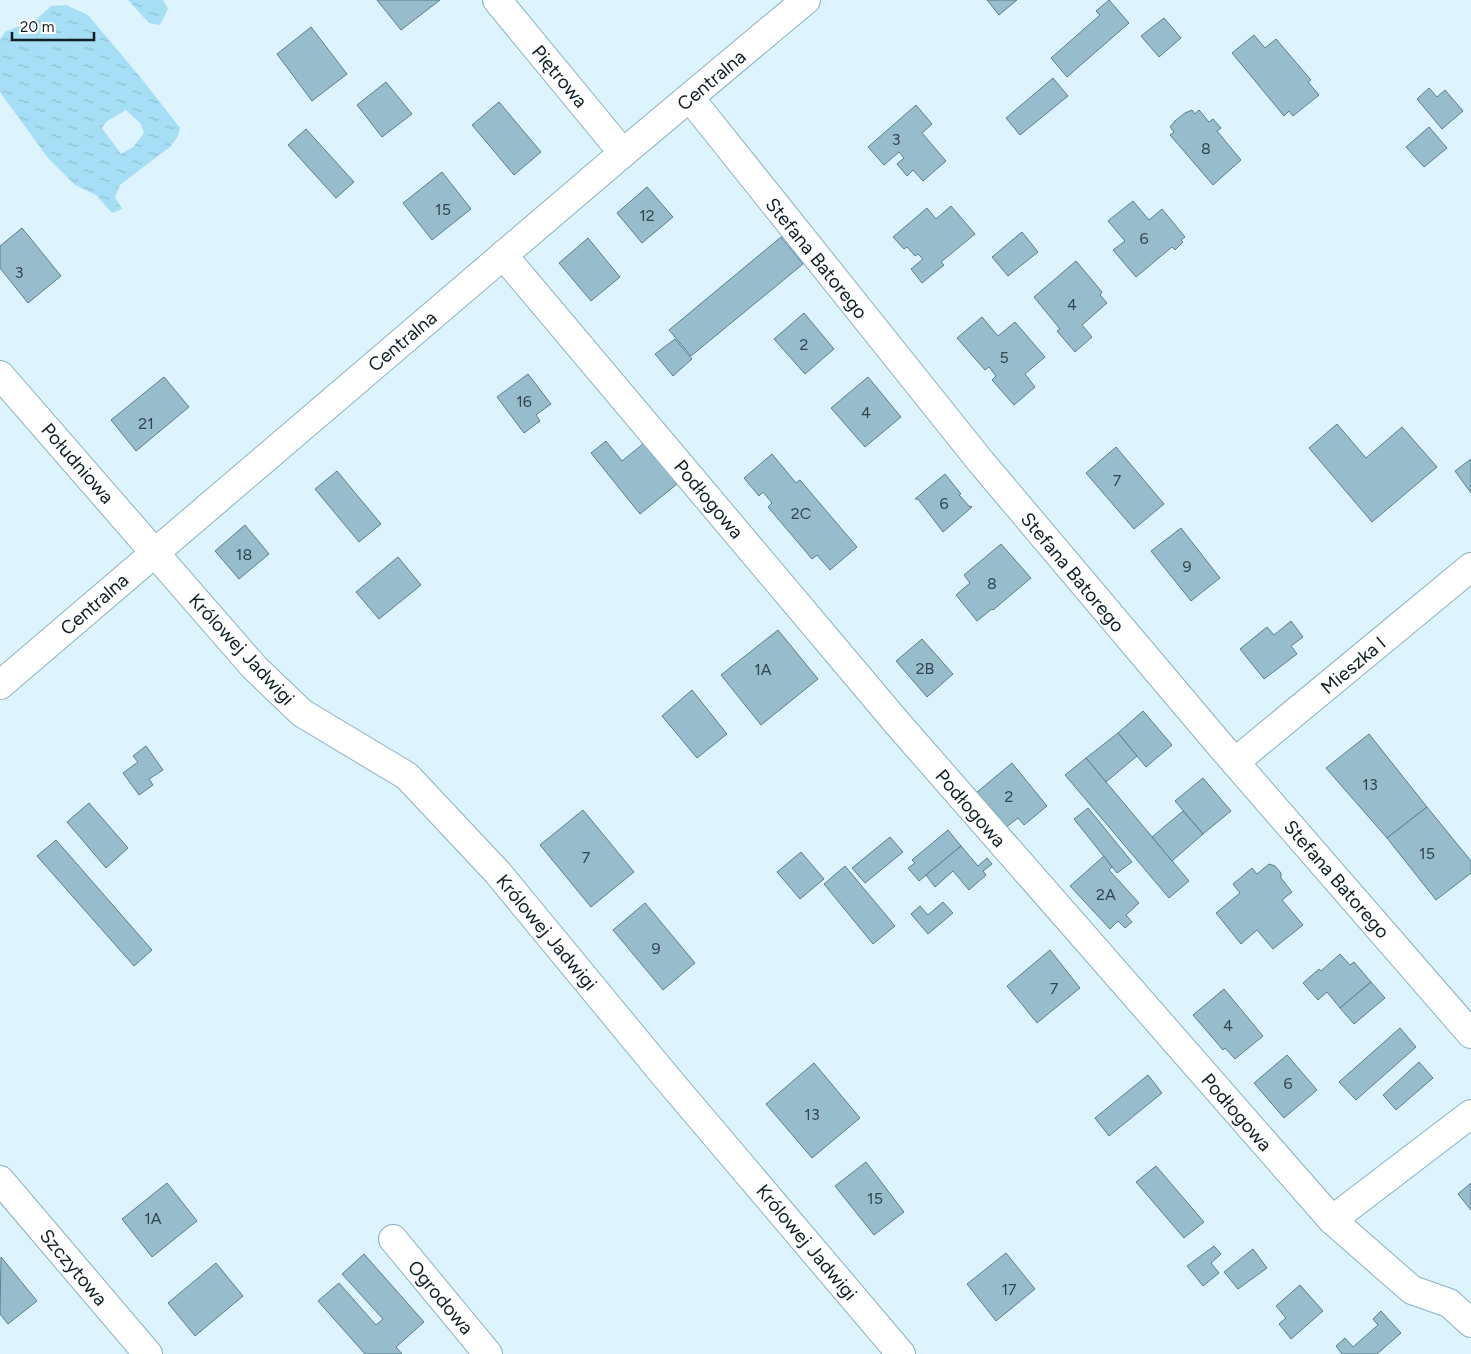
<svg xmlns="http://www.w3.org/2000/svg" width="1471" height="1354" font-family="Figtree,sans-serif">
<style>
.water{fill:url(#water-ripples);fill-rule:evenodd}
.building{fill:#97bccc;stroke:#5b7f8e}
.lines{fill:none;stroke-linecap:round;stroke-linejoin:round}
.minor-casing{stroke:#8cb0c0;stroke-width:30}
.minor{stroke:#fff;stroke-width:28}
.labels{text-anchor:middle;stroke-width:4;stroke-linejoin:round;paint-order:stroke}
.number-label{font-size:16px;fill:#32464e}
.street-label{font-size:19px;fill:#101e24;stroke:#fff}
</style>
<defs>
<pattern id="water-ripples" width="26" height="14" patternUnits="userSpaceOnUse" patternTransform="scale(1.25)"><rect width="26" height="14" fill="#a6def6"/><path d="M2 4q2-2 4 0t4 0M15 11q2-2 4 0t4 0" fill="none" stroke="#8ebed3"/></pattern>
</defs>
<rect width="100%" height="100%" fill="#ddf3fd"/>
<!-- water -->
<g class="water">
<path d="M128,0H163L168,9L160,25L149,23Z"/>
<path d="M66,5L88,15L141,78L180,128L178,136L171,146L120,185L115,197L122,209L112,213L96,195L75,185L48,158L0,92V39L5,32L37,19L51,6ZM126,110L141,124L144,133L133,147L121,154L102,128L107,121Z"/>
</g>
<!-- building -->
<g class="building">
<path d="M377,0H440L401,30Z"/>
<path d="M987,0H1017L999,15Z"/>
<path d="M1109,0L1129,23L1067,77L1051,58L1100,15L1096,11Z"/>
<path d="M1164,18L1181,38L1159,57L1141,36Z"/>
<path d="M311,27L347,74L312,101L277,54Z"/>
<path d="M1254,35L1265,48L1276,39L1311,80L1308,82L1319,95L1293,116L1289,111L1284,116L1232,53Z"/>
<path d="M1053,78L1068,96L1020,135L1006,118Z"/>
<path d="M386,82L412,114L382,137L357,105Z"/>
<path d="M1429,88L1437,97L1445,90L1463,111L1442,129L1417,99Z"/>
<path d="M499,102L541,152L514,175L472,125Z"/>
<path d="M916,105L932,124L922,133L946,161L923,181L913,170L907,176L897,164L904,158L899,152L884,165L868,147Z"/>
<path d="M1192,110L1195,114L1199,110L1209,122L1213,119L1221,128L1217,131L1241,160L1213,185L1170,135L1174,132L1170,127L1175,121L1185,113Z"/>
<path d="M1429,127L1447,148L1424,167L1406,147Z"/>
<path d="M306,129L354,182L336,198L288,145Z"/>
<path d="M442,172L471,209L432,240L403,203Z"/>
<path d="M647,187L673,217L642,243L617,213Z"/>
<path d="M1133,201L1149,220L1162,209L1185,237L1181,240L1183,242L1175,250L1172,247L1136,277L1113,250L1125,241L1108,221Z"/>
<path d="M951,206L975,234L941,262L944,265L922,283L911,269L923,259L918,254L915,256L907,247L904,249L893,237L927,208L936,219Z"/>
<path d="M22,228L61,276L28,303L0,268V246Z"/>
<path d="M1022,232L1038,252L1008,276L992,257Z"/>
<path d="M781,237L803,264L691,356L669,330Z"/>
<path d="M588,238L620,277L591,301L559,263Z"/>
<path d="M1076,261L1102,292L1100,295L1107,303L1082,325L1092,337L1075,352L1057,331L1060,329L1034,297Z"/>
<path d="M804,313L834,349L805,374L774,339Z"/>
<path d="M982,317L998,336L1015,322L1045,357L1025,374L1035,387L1014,405L992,380L996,376L989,367L985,370L957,338Z"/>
<path d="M675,339L692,359L673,376L655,354Z"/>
<path d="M528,374L551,404L536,415L540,421L524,433L497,397Z"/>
<path d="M164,377L189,407L136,451L111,420Z"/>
<path d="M868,377L901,417L865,447L831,408Z"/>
<path d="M1337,424L1366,458L1402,427L1437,467L1372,522L1309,448Z"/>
<path d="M649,439L682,480L640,514L591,453L606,441L622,461Z"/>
<path d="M1116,447L1164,504L1134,529L1086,473Z"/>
<path d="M772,454L796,483L800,480L857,547L830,570L817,555L812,559L768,507L772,503L763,492L759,496L744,478Z"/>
<path d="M1471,459V493L1455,471Z"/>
<path d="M337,471L381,524L359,542L315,489Z"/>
<path d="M945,474L961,494L959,495L970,507L971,506L972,507L943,532L918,499H915Z"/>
<path d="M245,525L269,554L239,579L215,551Z"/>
<path d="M1181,528L1220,578L1191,601L1151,551Z"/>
<path d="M1001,544L1031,578L993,610L992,609L977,621L956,595L970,583L964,575Z"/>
<path d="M398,557L421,585L379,619L356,592Z"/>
<path d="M1291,621L1303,637L1291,646L1297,654L1264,679L1240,649L1267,627L1274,635Z"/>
<path d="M778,630L818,679L761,725L721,675Z"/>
<path d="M922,639L953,674L927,697L896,661Z"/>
<path d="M692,690L727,734L697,758L662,716Z"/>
<path d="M1143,711L1172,745L1146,767L1118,733Z"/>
<path d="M1118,733L1137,756L1106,782L1086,758Z"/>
<path d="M1369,734L1427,807L1387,838L1326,768Z"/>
<path d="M146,746L163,770L149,779L153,785L139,795L123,773L138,762L133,756Z"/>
<path d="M1086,758L1189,881L1169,898L1065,775Z"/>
<path d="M1012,763L1047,806L1024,825L1018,818L1005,828L976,793Z"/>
<path d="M1203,778L1231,811L1203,834L1175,801Z"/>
<path d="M89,803L128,848L106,868L67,822Z"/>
<path d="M1427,807L1471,861V873L1436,900L1387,838Z"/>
<path d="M1088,808L1132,862L1117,873L1074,819Z"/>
<path d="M583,810L634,872L591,907L540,845Z"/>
<path d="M1183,811L1203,834L1172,861L1152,837Z"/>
<path d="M948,830L961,846L919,881L908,868L915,863L912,860Z"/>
<path d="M890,837L903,852L865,883L852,868Z"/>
<path d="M56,840L152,950L134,966L37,856Z"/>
<path d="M961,846L978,866L987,858L992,864L983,871L986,875L969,890L953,871L935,887L926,875Z"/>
<path d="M801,852L824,879L800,899L777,872Z"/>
<path d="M1104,856L1112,867L1109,870L1139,903L1126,915L1132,922L1125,928L1118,921L1110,929L1070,886Z"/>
<path d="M1269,864L1275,866L1281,873V878L1292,892L1282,900L1303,925L1273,949L1257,930L1241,944L1216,913L1240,893L1233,884L1252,868L1257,874Z"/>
<path d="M845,866L895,926L873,944L824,884Z"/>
<path d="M943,902L953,913L928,934L911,914L920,906L928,915Z"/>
<path d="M645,903L695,963L663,990L613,930Z"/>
<path d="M1050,950L1080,988L1037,1023L1007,986Z"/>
<path d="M1340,954L1350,965L1354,962L1371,982L1340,1008L1327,992L1318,1000L1303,983L1319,969L1321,971Z"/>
<path d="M1371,982L1385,998L1354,1024L1340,1008Z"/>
<path d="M1224,989L1263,1036L1235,1059L1225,1048L1223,1050L1193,1015Z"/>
<path d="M1400,1028L1416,1047L1356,1100L1339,1082Z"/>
<path d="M1287,1055L1317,1090L1284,1118L1254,1083Z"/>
<path d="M1419,1062L1433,1078L1396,1110L1383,1095Z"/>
<path d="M814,1063L860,1118L812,1158L766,1104Z"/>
<path d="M1148,1075L1162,1093L1109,1136L1095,1118Z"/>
<path d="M866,1162L904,1212L874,1235L835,1186Z"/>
<path d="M1156,1166L1204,1222L1184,1238L1136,1182Z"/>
<path d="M167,1183L197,1221L152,1257L122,1219Z"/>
<path d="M1471,1183V1210L1458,1194Z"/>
<path d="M1214,1246L1221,1254L1211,1263L1219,1273L1203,1286L1187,1266Z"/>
<path d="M1253,1249L1267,1268L1238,1289L1224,1272Z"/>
<path d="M1006,1253L1035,1289L996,1321L967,1284Z"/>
<path d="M364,1254L424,1322L396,1347L402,1354H365L318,1301L339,1283L376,1325L383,1319L342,1274Z"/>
<path d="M1,1257L37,1301L8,1324L0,1314Z"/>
<path d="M216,1263L243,1296L195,1336L168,1303Z"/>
<path d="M1300,1285L1323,1311L1291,1339L1279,1324L1286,1318L1276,1306Z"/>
<path d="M1381,1311L1401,1333L1377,1354H1342L1336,1346L1345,1338L1353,1347L1378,1325L1373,1319Z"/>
</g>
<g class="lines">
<!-- minor casing -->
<g class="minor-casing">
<g id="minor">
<path d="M497,0L623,153"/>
<path d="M690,98L981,462L1220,745L1471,1034"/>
<path d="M503,255L898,724L1332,1220L1412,1290L1449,1303L1471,1323"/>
<path d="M0,375L254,667L302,713L407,776L498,873L667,1078L901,1354"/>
<path d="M0,685L623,153L806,0"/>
<path d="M1235,762L1471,567"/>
<path d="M0,1180L148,1354"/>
<path d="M1332,1220L1471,1114"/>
<path d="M393,1239L488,1354"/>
</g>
</g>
<!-- minor -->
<use href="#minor" class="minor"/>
</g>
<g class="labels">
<!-- number labels -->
<g class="number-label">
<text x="896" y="145">3</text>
<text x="1206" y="154">8</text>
<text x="443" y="215">15</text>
<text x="647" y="221">12</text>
<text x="1144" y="244">6</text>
<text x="19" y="278">3</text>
<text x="1072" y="310">4</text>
<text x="804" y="350">2</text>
<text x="1004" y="363">5</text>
<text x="524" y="407">16</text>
<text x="866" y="418">4</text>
<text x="146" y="429">21</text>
<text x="1117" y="486">7</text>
<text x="944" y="509">6</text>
<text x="801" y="519">2C</text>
<text x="244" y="560">18</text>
<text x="1187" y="572">9</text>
<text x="992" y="589">8</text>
<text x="925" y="674">2B</text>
<text x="763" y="675">1A</text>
<text x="1370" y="790">13</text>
<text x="1009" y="802">2</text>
<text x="1427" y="859">15</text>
<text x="586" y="863">7</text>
<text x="1106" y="900">2A</text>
<text x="656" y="954">9</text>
<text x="1054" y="994">7</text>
<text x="1228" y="1031">4</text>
<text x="1288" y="1089">6</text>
<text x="812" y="1120">13</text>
<text x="875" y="1204">15</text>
<text x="153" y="1224">1A</text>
<text x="1009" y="1295">17</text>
</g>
<!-- street labels -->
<g class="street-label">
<text transform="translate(560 76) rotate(50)" y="7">Piętrowa</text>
<text transform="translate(711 80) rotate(-40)" y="7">Centralna</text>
<text transform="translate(817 258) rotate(51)" y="7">Stefana Batorego</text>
<text transform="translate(402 341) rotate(-40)" y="7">Centralna</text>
<text transform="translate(78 463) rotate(49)" y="7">Południowa</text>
<text transform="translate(709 499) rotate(50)" y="7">Podłogowa</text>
<text transform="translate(1073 572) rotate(50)" y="7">Stefana Batorego</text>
<text transform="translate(94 604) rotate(-41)" y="7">Centralna</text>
<text transform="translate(242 649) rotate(47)" y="7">Królowej Jadwigi</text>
<text transform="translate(1353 665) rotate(-40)" y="7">Mieszka I</text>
<text transform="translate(971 808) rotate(49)" y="7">Podłogowa</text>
<text transform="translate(1337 879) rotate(49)" y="7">Stefana Batorego</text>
<text transform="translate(547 932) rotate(50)" y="7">Królowej Jadwigi</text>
<text transform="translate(1237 1112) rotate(49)" y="7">Podłogowa</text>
<text transform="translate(807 1242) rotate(50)" y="7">Królowej Jadwigi</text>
<text transform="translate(74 1267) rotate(50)" y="7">Szczytowa</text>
<text transform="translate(441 1297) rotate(50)" y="7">Ogrodowa</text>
</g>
</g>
<!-- scale -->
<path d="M12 32v8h82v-8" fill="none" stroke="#101e24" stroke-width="2.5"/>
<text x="20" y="32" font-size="15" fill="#101e24" stroke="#ffffff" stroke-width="4" paint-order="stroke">20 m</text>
</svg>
